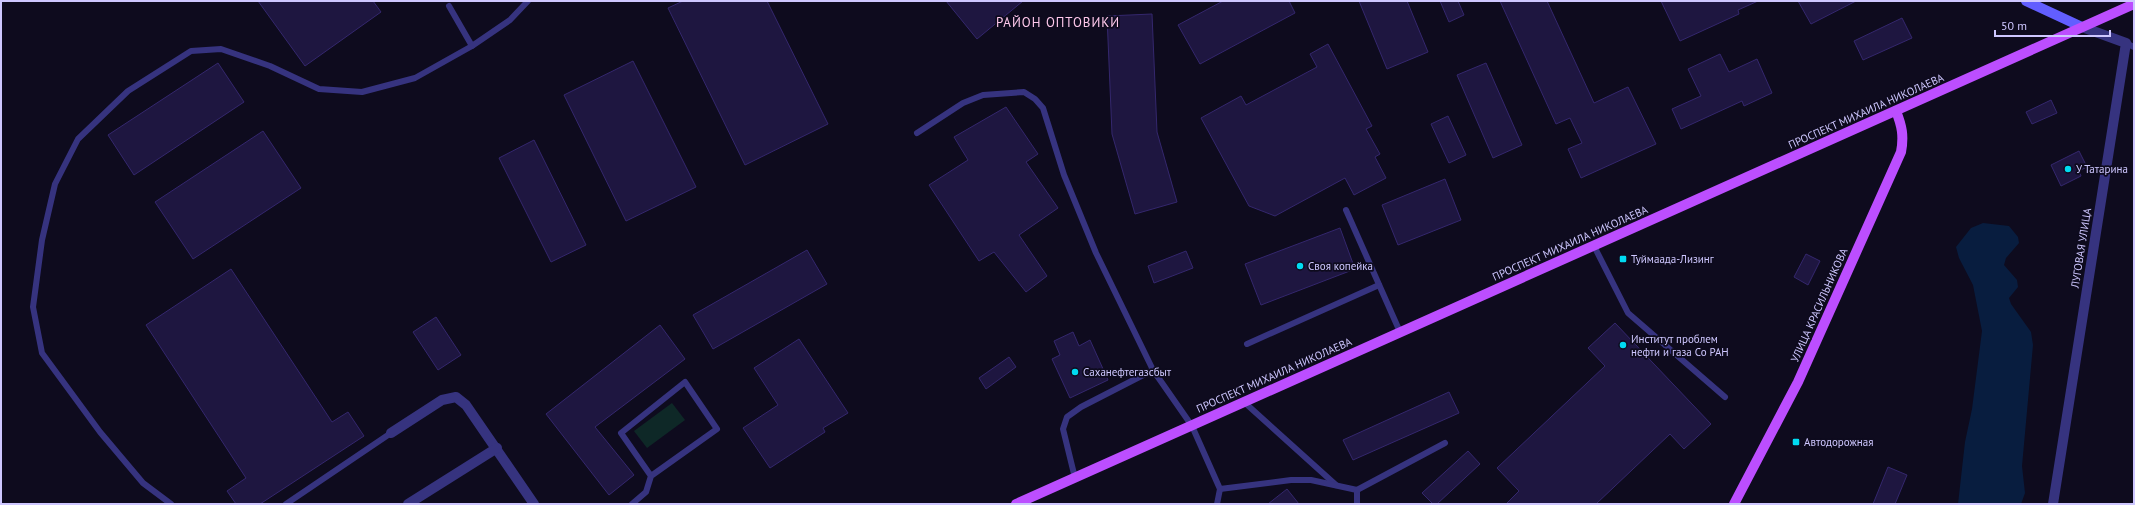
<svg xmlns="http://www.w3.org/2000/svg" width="2135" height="505" font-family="'PT Sans',sans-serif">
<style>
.green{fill:#0e2827}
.water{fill:#081d3f}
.building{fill:#1e1640;stroke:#34276d}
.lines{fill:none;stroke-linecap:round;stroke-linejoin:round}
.lane{stroke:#36337f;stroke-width:6}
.street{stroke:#36337f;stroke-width:10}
.secondary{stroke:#625eff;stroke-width:10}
.primary{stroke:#bc4eff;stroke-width:10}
.poi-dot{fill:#00dbf2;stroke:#0e0b1e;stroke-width:1.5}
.labels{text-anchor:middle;stroke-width:3.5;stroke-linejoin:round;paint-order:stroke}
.street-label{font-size:11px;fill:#cec7ff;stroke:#0e0b1e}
.poi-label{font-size:11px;fill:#cec7ff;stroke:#0e0b1e;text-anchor:start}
.quarter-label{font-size:13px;letter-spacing:1px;fill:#ffc9ec;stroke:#0e0b1e}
</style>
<rect width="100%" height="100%" fill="#0e0b1e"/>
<!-- green -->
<path class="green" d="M672,403L685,420L647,448L634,431Z"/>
<!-- water -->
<path class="water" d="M1983,223L2009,226L2018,237L2019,243L2006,258L2004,265L2017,280L2018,287L2009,298L2011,304L2031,332L2033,345L2022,466L2025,493L2021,504H1958L1965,442L1972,409L1982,331L1973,285L1959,258L1956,247L1971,228Z"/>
<!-- building -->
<g class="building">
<path d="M258,1H373L381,12L305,66Z"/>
<path d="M683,1H767L828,124L745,165L668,8Z"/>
<path d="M946,1H1023L977,39Z"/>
<path d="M1223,1H1289L1295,13L1200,64L1178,25Z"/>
<path d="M1359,1H1407L1428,52L1387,69Z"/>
<path d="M1440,1H1458L1464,15L1449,22Z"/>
<path d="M1500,1H1547L1594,103L1628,87L1656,144L1581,178L1568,149L1582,143L1570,118L1556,124Z"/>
<path d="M1661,1H1758L1738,10L1739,14L1680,41Z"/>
<path d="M1798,1H1856L1811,24Z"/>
<path d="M1152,14L1157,132L1177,202L1135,214L1112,134L1107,16Z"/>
<path d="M1902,18L1912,38L1863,60L1854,41Z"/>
<path d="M1328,44L1372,126L1366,129L1380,154L1375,157L1386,178L1354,195L1345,178L1275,216L1249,206L1201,118L1241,96L1246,105L1317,67L1310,54Z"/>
<path d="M1720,54L1729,72L1757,59L1772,93L1744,106L1742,101L1681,129L1672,109L1701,96L1688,69Z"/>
<path d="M633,61L696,187L626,221L564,95Z"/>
<path d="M218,63L244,102L134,175L108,135Z"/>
<path d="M1486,63L1522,145L1493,158L1457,75Z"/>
<path d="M2051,100L2057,113L2032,124L2026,112Z"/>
<path d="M1006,107L1038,154L1026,162L1058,208L1019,235L1047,276L1026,292L994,252L979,261L929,185L968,160L954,137Z"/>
<path d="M1448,116L1466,155L1449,163L1431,124Z"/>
<path d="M263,131L301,188L193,259L155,202Z"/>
<path d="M534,140L586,245L551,262L499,158Z"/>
<path d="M2079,151L2087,167L2079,171L2081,176L2061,186L2051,165Z"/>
<path d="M1445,179L1461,220L1398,245L1382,205Z"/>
<path d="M1340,228L1355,269L1261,305L1245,264Z"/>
<path d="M807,250L827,284L713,349L693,315Z"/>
<path d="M1186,251L1193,268L1154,283L1148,266Z"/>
<path d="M1806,254L1820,261L1808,285L1794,277Z"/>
<path d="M231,269L332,422L348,412L364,436L260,504H236L227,491L246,478L146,325Z"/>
<path d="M436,317L461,355L438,370L413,332Z"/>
<path d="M1615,323L1711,424L1684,449L1670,434L1596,504H1506L1519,491L1497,468L1605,366L1588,348Z"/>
<path d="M660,325L685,359L595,427L634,475L609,495L546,414Z"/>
<path d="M1073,332L1079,346L1090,340L1108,380L1070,398L1052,359L1060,355L1054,341Z"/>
<path d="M799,339L848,413L823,428L825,432L770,468L743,428L778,405L754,368Z"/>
<path d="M1009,357L1016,367L986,389L979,378Z"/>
<path d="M1449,392L1459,413L1353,460L1343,440Z"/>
<path d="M1468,451L1480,464L1437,504H1433L1422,493Z"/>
<path d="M1888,467L1907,475L1895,504H1873Z"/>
<path d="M1287,489L1299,504H1268Z"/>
</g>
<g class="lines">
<!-- lane -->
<g class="lane">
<path d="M449,6L472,46"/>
<path d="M2126,43L2134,47"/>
<path d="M917,133L963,103L983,95L1024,92L1035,99L1043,108L1064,175L1096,253L1153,370"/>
<path d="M1346,210L1400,332"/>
<path d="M1594,246L1628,313L1725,397"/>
<path d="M1247,344L1379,285"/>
<path d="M1244,402L1336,485"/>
<path d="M1075,478L1063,429L1067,417L1081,407L1153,370L1192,426L1220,489L1217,504"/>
<path d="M1220,489L1291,480H1311L1357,490V504"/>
<path d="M1357,490L1445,443"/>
<path d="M171,504L143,483L100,432L42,353L33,307L42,240L55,184L78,139L128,91L191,51L221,49L270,66L319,89L362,92L415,78L472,46L510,20L528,1"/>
<path d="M286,504L391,433"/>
<path d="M632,504L646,492L651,476L717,429L685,382L621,433L651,476"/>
</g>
<!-- street -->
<g class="street">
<path d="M391,433L442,400L456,397L466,405L534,504"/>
<path d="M408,504L497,448"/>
<path d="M2053,504L2126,43L2082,27"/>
</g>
<!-- secondary -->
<path class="secondary" d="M2026,1L2082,27"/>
<!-- primary -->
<g class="primary">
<path d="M1016,504L2134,4"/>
<path d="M1734,504L1798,382L1901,152C1904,136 1902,126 1896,111"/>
</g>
</g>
<!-- markers -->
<g class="poi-dot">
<circle cx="2068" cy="169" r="4"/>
<rect x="1619" y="255" width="8" height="8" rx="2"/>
<circle cx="1300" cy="266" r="4"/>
<circle cx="1623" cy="345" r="4"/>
<circle cx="1075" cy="372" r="4"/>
<rect x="1792" y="438" width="8" height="8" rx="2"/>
</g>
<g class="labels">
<!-- street labels -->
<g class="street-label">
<text transform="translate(1866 111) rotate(-24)" y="4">ПРОСПЕКТ МИХАИЛА НИКОЛАЕВА</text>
<text transform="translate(1570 243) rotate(-24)" y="4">ПРОСПЕКТ МИХАИЛА НИКОЛАЕВА</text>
<text transform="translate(2081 248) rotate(-81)" y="4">ЛУГОВАЯ УЛИЦА</text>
<text transform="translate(1819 305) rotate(-66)" y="4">УЛИЦА КРАСИЛЬНИКОВА</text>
<text transform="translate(1274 375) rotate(-24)" y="4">ПРОСПЕКТ МИХАИЛА НИКОЛАЕВА</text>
</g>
<!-- poi labels -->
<g class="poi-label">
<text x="2076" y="173">У Татарина</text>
<text x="1631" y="263">Туймаада-Лизинг</text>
<text x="1308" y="270">Своя копейка</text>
<text x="1631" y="343">Институт проблем<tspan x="1631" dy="13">нефти и газа Со РАН</tspan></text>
<text x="1083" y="376">Саханефтегазсбыт</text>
<text x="1804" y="446">Автодорожная</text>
</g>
<!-- quarter labels -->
<g class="quarter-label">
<text x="1058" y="27">РАЙОН ОПТОВИКИ</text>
</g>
</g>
<!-- border -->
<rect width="2135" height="505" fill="none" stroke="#cec7ff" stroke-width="4"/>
<!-- scale -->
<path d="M1995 30v6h115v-6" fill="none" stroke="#cec7ff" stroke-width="2"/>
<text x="2001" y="30" font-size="12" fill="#cec7ff" stroke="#0e0b1e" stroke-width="3" paint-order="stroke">50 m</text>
</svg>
